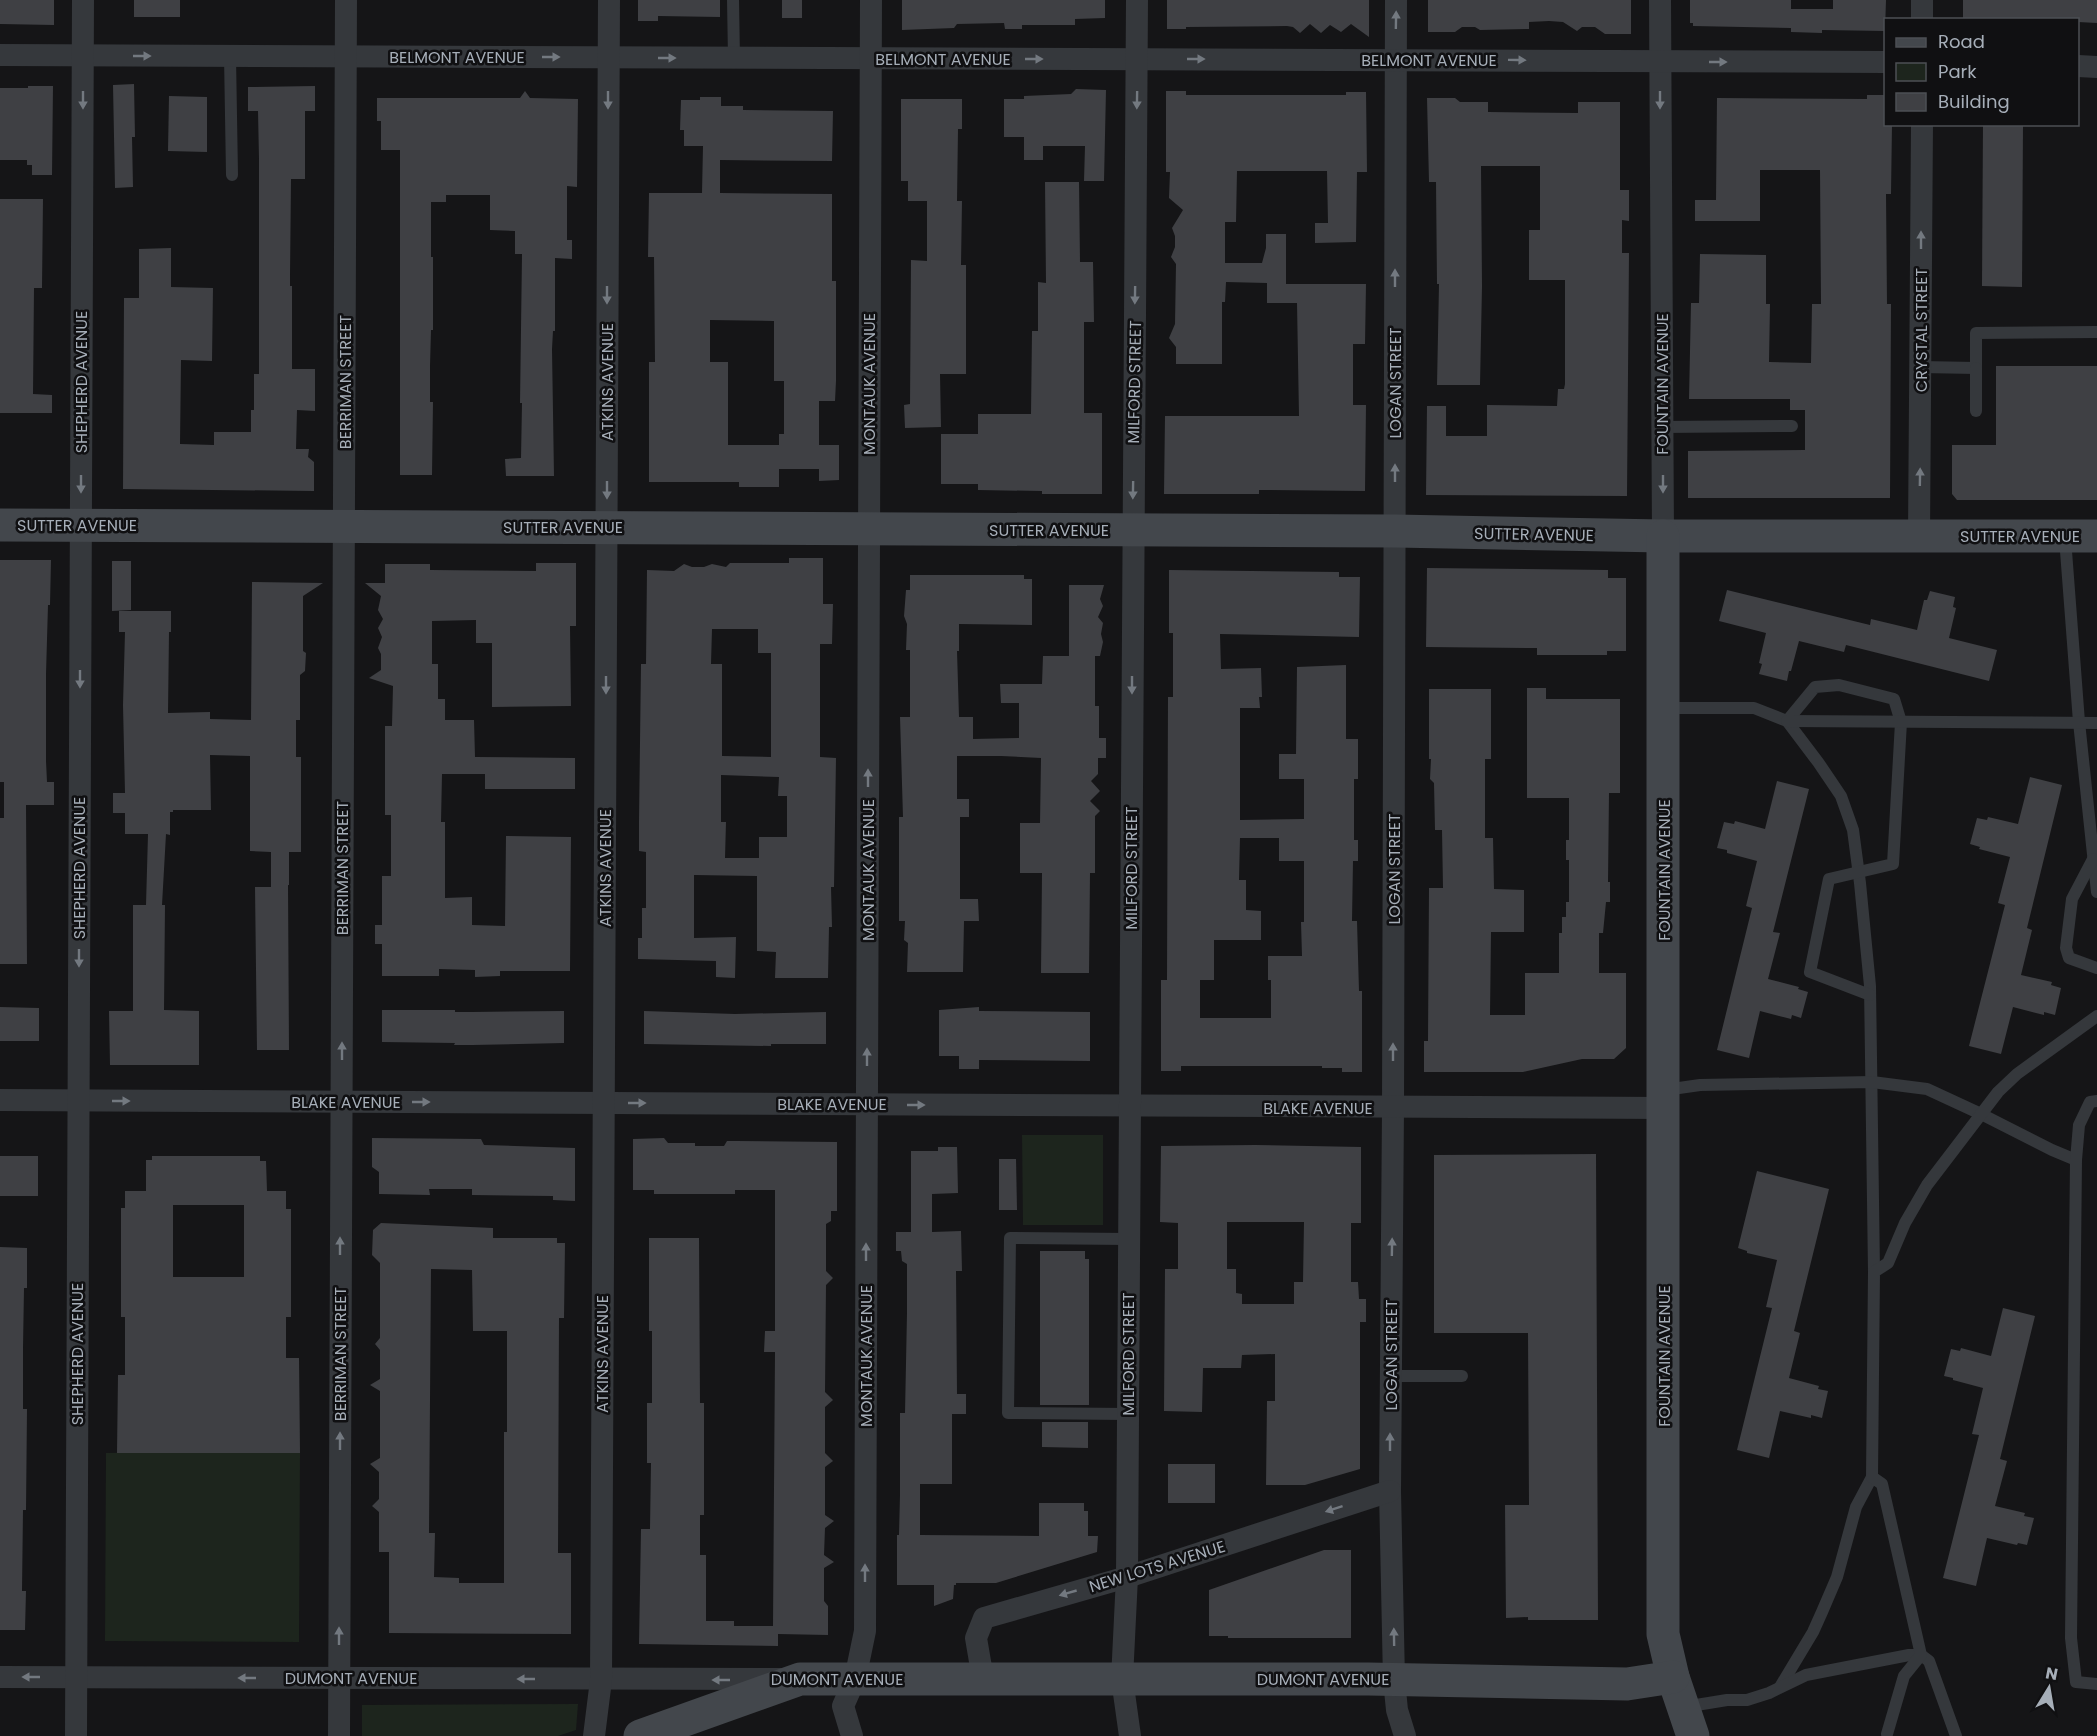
<svg xmlns="http://www.w3.org/2000/svg" width="2097" height="1736" font-family="Poppins,sans-serif">
<style>
.green{fill:#1d251d}
.building{fill:#3f4044;fill-rule:evenodd}
.lines{fill:none;stroke-linecap:round;stroke-linejoin:round}
.lane{stroke:#35383c;stroke-width:12}
.street{stroke:#35383c;stroke-width:22}
.secondary{stroke:#43474c;stroke-width:33}
.oneway{fill:#737980}
.labels{text-anchor:middle;stroke-width:5;stroke-linejoin:round;paint-order:stroke}
.street-label{font-size:16px;fill:#a6aeb8;stroke:#101012}
</style>
<rect width="100%" height="100%" fill="#151517"/>
<!-- green -->
<g class="green">
<path d="M1022,1135H1103V1225H1023Z"/>
<path d="M166,1452L300,1453L299,1642L105,1641L106,1453Z"/>
<path d="M578,1704L576,1730L558,1736H362V1705Z"/>
</g>
<!-- building -->
<g class="building">
<path d="M0,0H54V25L0,24Z"/>
<rect x="134" y="0" width="46" height="17"/>
<path d="M638,0H720V17L658,16V21H638Z"/>
<rect x="782" y="0" width="20" height="18"/>
<path d="M902,0H1105V18L1075,19V25H1022V29H1005L1004,23L957,24L954,28L902,30Z"/>
<path d="M1167,0H1369V37L1351,24L1341,32L1330,25L1321,33L1310,24L1300,33L1293,27L1287,26L1186,27V29H1167Z"/>
<path d="M1428,0H1631V34H1605L1595,27H1582L1577,31L1563,22L1549,21L1529,22V29L1480,30L1475,27H1462L1455,32H1428Z"/>
<path d="M1690,0H1791V9H1833V0H1886L1885,31L1822,30V33L1791,32V28L1693,26V23H1690Z"/>
<path d="M1963,0H2097V23L2078,22V20H1963Z"/>
<path d="M134,84L135,137H132L133,187L115,188L113,85Z"/>
<path d="M28,86H53L52,175H32V165H27V160H0V88H28Z"/>
<path d="M315,86V111H305V179H291L290,276V286H292V369H315V411L297,410L296,449H309L308,457L314,462V491L123,489L124,298H139V249L171,248V287L213,288L212,361L181,360L180,444L214,445V432H251V410H254V374H259V159L258,111H248V87Z"/>
<path d="M1076,89L1106,90L1104,181H1084L1085,146H1043V160H1024V137H1004V99H1024V96L1071,94Z"/>
<path d="M525,91L530,98L578,99L577,187L567,186V240H572V259L555,258V331H553L552,349L554,476H506L505,459L521,458L522,403H520L522,254H515V231L490,230V195H446V202H431V257H433V330H431L430,366V402H433L432,475H400V150H381V121H377V98H520Z"/>
<path d="M1166,91H1186V95H1346V92H1366L1367,172H1357L1356,242L1315,243V223H1328L1327,171H1237L1236,222H1225V263H1262L1266,248V234H1286V284H1366L1365,344H1353V405H1366L1365,491L1259,490V494H1164L1165,416H1299L1297,303H1267V283L1226,282L1225,302H1222V364H1176V347L1169,338L1175,324L1176,264L1171,257L1175,247V236L1172,228L1183,210L1169,198L1170,172H1166Z"/>
<path d="M1867,95H1886V124H1892L1891,194H1886L1887,304H1891L1890,498H1688V451L1805,450V410H1790V399H1689L1691,303H1699L1700,254L1766,255V304H1770L1769,362L1811,363L1812,304H1821L1820,170H1760V221H1695V200H1716L1717,98L1867,99Z"/>
<path d="M169,96L207,97V152L168,151Z"/>
<path d="M700,97H721V106H743V110L833,111L832,161L720,160V193L832,194V281H836V381L835,401H819V445H839V480L819,481V469H779V487H739V482H649V362H655L654,257H648L649,193H702L703,146H684V130H680L681,100H700ZM710,320L774,321V381H784V434H779V445H728V362H710Z"/>
<path d="M1427,98H1455L1460,102H1488V112L1578,113V102H1620V190H1629V221L1622,220V253H1629L1627,496L1426,495L1427,406H1446V436H1487V405L1557,406L1558,389H1564L1565,384V280H1529V230H1540V166H1481L1482,286L1480,385H1437L1439,284H1437L1436,182H1429Z"/>
<path d="M901,99H962V129H958L957,201H962L961,265H966V374H940L941,427L905,428L904,405L910,404L911,260L927,261V201H908V181H901Z"/>
<path d="M1983,124H2023L2022,287L1982,286Z"/>
<path d="M1045,182H1079L1080,262H1093L1094,322H1084V413H1102V494H1042V491L978,490V484H941V434H978V414H1031L1032,331H1038V282L1046,283Z"/>
<path d="M0,199H43L42,288H34L33,394L52,395V413H0Z"/>
<path d="M1996,366H2097V500H1957L1952,494V445H1996Z"/>
<path d="M789,558H823V604H833L832,644H820V757L836,758L834,887H831L832,927H829L828,978H775L776,952L757,951V876L694,875V938L736,937L735,978L716,977V961L638,959V938H642V908H646V852L639,851V822L641,664H646L647,570L674,571L684,564L692,567H704L712,564L726,567L730,563H789ZM712,629H758V653H771V757L722,756V664H711ZM721,775L779,777L778,796H787V837H759V858H725L726,822H721Z"/>
<path d="M0,560H51L50,605H48L46,674V761L47,782H54V805H26L27,964H0V818H4V782H0Z"/>
<path d="M112,561H131V610L112,611Z"/>
<path d="M536,563H576V626H570L571,706L492,707V643H476V620L432,621V664H438V699H445V720H474L475,757L575,758V789H485V774H442L441,822H445V898L472,897V925L505,926L506,836L571,837L570,971H500V976L475,977V970L439,969V976H382V944H375V925H382V876H391V815H385V726H392L393,686L369,678L381,670V654L378,648L382,637L378,628L383,619L378,610L381,596L365,583H385V564H430V570L536,571Z"/>
<path d="M1427,568L1608,570V578H1626V651H1607V655H1537V648L1426,647Z"/>
<path d="M1169,570L1339,572V577H1360L1359,637L1220,634L1221,669L1261,668L1262,697H1259L1260,708H1240V820L1304,819V779H1279V754H1296L1297,667L1346,665V739H1358V779H1354V840H1358V861H1353L1352,921H1357L1359,991H1362V1072H1342V1068H1322V1066H1181V1071H1161V980H1167L1168,697H1173V633H1169ZM1240,838H1279V861H1304V922H1301L1302,956H1268V980H1271V1018H1200V980H1214V940H1261V911L1246,910V880H1239Z"/>
<path d="M910,575H1024V579H1032V625L959,624V651H957L959,717H973V739L1019,738V703H1001L1000,684H1042L1043,656H1069V585H1104L1100,599L1103,606L1098,617L1103,623L1101,634L1103,642L1100,656H1095V706H1099V738H1106V758H1098V774L1091,781L1100,791L1090,801L1100,811L1095,816V873H1090L1089,973H1041L1042,873H1020V823H1040L1041,758L1001,756H957V799H969V817H960V899H978L979,921H964L963,972H907L908,943L904,940L905,921H899V817H903L900,717H910V650H906L907,624L904,616L906,590H910Z"/>
<path d="M252,582L323,583L303,596V651L306,653L305,671L300,675V720H296V757H301V852H289V885H288L289,1050H257L255,887H271V852L250,851V756L210,755L211,810H173V812H170V835L166,834L162,905H165L164,1010L199,1011V1065H110L109,1011H133V905H146L148,834H125V813H113V793H125L123,705L125,632H119V611H171V632H169L168,713L210,712V719L251,720Z"/>
<path d="M1727,590L1870,625L1871,619L1917,630L1924,600H1927L1930,591L1955,597L1953,607L1956,608L1949,638L1997,650L1989,681L1846,645L1844,652L1799,641L1791,671H1789L1787,681L1759,674L1762,664L1759,663L1766,633L1719,621Z"/>
<path d="M1527,688H1546V699H1620V793H1609L1608,882H1610V902H1606L1603,933H1599V973H1626V1048L1614,1059H1582L1523,1072H1424V1041H1428L1429,888H1443L1442,830H1435L1434,783L1430,779L1431,759H1429V689H1491V759H1485V838H1493L1494,889L1524,890V932H1491L1490,1015H1525V973H1559V933H1562V917H1566V902H1569V860H1566V840H1569V798H1527Z"/>
<path d="M2030,777L2062,785L2027,928L2032,930L2021,975L2052,982L2051,985L2061,988L2055,1015L2044,1012V1015L2013,1007L2001,1054L1969,1046L2005,905L1998,903L2010,857L1979,849L1980,847L1970,844L1977,818L1987,820L1988,817L2018,824Z"/>
<path d="M1777,781L1809,789L1773,932L1780,933L1768,979L1799,987L1798,989L1808,992L1801,1018L1792,1015L1791,1019L1760,1011L1749,1058L1717,1050L1752,908L1746,906L1757,861L1727,853V850L1717,848L1724,822L1734,824L1735,821L1765,829Z"/>
<path d="M0,1007L39,1008V1041H0Z"/>
<path d="M979,1007V1011L1090,1012V1061L979,1060V1069H959V1056H939V1010Z"/>
<path d="M382,1010H455V1012H472L564,1011V1043L472,1045H454L455,1043L382,1042Z"/>
<path d="M644,1011L735,1014L826,1012V1044H771V1046L644,1044Z"/>
<path d="M372,1138L481,1139L484,1145L575,1148V1201L553,1200V1196L472,1195V1189H429L430,1195L379,1194V1172L372,1167Z"/>
<path d="M664,1138L668,1143H695V1146H724L727,1141H736L837,1142V1211H831V1221L826,1224V1271L833,1278L826,1285L825,1392L833,1400L825,1407V1453L833,1461L825,1467V1515L834,1521L825,1528L824,1555L834,1562L824,1568V1601L828,1606V1635L778,1634V1646L639,1644L641,1529H650L651,1463H647V1403H652V1331H649V1238H699L700,1403H704V1515H700V1555H706V1621H734V1626H773L775,1352H764L765,1331H775V1190H735V1194H654V1190H633V1139Z"/>
<path d="M1255,1145L1361,1147V1223H1351V1282H1358L1359,1299H1366V1322H1360V1469L1305,1485H1266L1267,1401H1275V1354L1242,1355L1241,1368H1203L1202,1412L1164,1411L1165,1269H1178V1223L1160,1222L1161,1146ZM1227,1222H1304L1303,1282H1294V1304H1242V1294L1236,1293V1269H1227Z"/>
<path d="M938,1147H957L958,1193L932,1194V1232L961,1231L962,1271H956L957,1394H966V1414H952V1484H920V1535L1039,1536V1503H1084V1511H1088V1536H1098L1097,1552L996,1583H956V1585H954L953,1599L934,1606V1585H897V1535H899L900,1495V1413H905L907,1313V1264L902,1261L901,1251H896V1232H911V1151H938Z"/>
<path d="M1596,1154L1598,1620H1528V1617L1506,1618L1505,1505H1529L1528,1333H1434V1155Z"/>
<rect x="0" y="1156" width="38" height="40"/>
<path d="M152,1156H260V1161H266L267,1191H286V1209H291V1317H286V1358H299L300,1453H117L118,1375H125V1317H121V1208H125V1191H146V1160H152ZM173,1205H244V1277H173Z"/>
<path d="M999,1159H1016L1017,1210H999Z"/>
<path d="M1757,1171L1829,1189L1794,1331L1800,1333L1789,1378L1819,1386L1818,1389L1828,1391L1822,1418L1811,1415V1418L1780,1411L1769,1458L1737,1450L1772,1308L1766,1307L1777,1260L1747,1253V1251L1738,1248Z"/>
<path d="M381,1223L493,1228V1238H557V1243H565L564,1318H559L558,1553H571V1634L389,1633V1552H379V1512L372,1506L379,1499V1472L370,1464L380,1458V1391L370,1385L380,1379V1350L375,1344L380,1338V1263L372,1255L373,1230ZM431,1269L472,1270L473,1331H507V1432H504V1583H459V1578L434,1577L435,1533H429Z"/>
<path d="M0,1247L27,1248V1288H24L23,1348V1409H27L26,1510H23L22,1591H26L25,1630H0Z"/>
<path d="M1040,1251H1085V1259H1089V1405H1040Z"/>
<path d="M2003,1308L2035,1316L2000,1459L2007,1461L1995,1506L2025,1513L2024,1516L2034,1518L2027,1545L2018,1543L2017,1545L1987,1538L1976,1586L1943,1578L1979,1435L1972,1434L1983,1388L1953,1380V1378L1944,1376L1951,1349L1960,1351L1961,1348L1991,1356Z"/>
<path d="M1042,1422H1088V1448L1042,1447Z"/>
<rect x="1168" y="1464" width="47" height="39"/>
<path d="M1324,1550H1351V1638H1228V1636H1209V1590Z"/>
</g>
<g class="lines">
<!-- lane -->
<g class="lane">
<path d="M733,0L734,58"/>
<path d="M230,56L232,175"/>
<path d="M1921,367L1976,368V333L2097,332"/>
<path d="M1976,368V411"/>
<path d="M1662,427L1792,426"/>
<path d="M2065,538L2079,722L2097,892"/>
<path d="M1663,708H1754L1787,721L1818,762L1841,796L1853,830L1860,883L1870,986L1874,1272"/>
<path d="M1787,721L1815,687L1839,685L1894,699L1901,722L1893,864L1829,879L1810,972L1870,995"/>
<path d="M1787,721L2097,723"/>
<path d="M2093,859L2072,899L2066,948L2069,958L2097,968"/>
<path d="M1665,1090L1700,1085L1872,1082L1927,1089L1981,1114L2052,1150L2076,1160"/>
<path d="M2097,1101L2090,1102L2079,1125L2076,1160L2071,1638L2076,1682L2097,1684"/>
<path d="M1391,1376H1462"/>
<path d="M1128,1414L1008,1413L1010,1238L1129,1239"/>
<path d="M1780,1687L1813,1632L1822,1612L1837,1577L1856,1507L1872,1477"/>
<path d="M1684,1707L1727,1700H1747L1769,1693L1806,1675L1909,1655H1921L1929,1661L1956,1736"/>
<path d="M1887,1734L1904,1676L1921,1655L1882,1484L1872,1477L1874,1272L1888,1263L1905,1223L1927,1185L1998,1092L2017,1074L2097,1016"/>
</g>
<!-- street -->
<g class="street">
<path d="M1396,0L1393,1108L1390,1491L1394,1680L1397,1710L1405,1736"/>
<path d="M1660,0L1663,536"/>
<path d="M1922,20V0"/>
<path d="M0,55L1886,62"/>
<path d="M2078,66L2097,67"/>
<path d="M1919,536L1922,124"/>
<path d="M0,1100L1664,1108"/>
<path d="M0,1677L781,1679"/>
<path d="M983,1679L976,1638L984,1618L1127,1577L1390,1491"/>
<path d="M76,1736L83,0"/>
<path d="M339,1736L346,0"/>
<path d="M594,1736L601,1680L609,0"/>
<path d="M852,1736L843,1706L855,1679L865,1631L871,0"/>
<path d="M1130,1736L1122,1679L1127,1577L1137,0"/>
</g>
<!-- secondary -->
<g class="secondary">
<path d="M0,525L1395,531L1663,536H2097"/>
<path d="M1663,536V1634L1673,1677L1693,1736"/>
<path d="M640,1736L800,1679H1368L1627,1684L1673,1677"/>
</g>
</g>
<!-- one-way arrows -->
<defs><path id="oneway-solid" d="M-6-.8H1V-3.2L6.5 0L1 3.2V.8H-6Z" transform="scale(1.5)"/></defs>
<g class="oneway">
<use href="#oneway-solid" transform="translate(1396 20) rotate(-89)"/>
<use href="#oneway-solid" transform="translate(142 56)"/>
<use href="#oneway-solid" transform="translate(551 57)"/>
<use href="#oneway-solid" transform="translate(667 58)"/>
<use href="#oneway-solid" transform="translate(1034 59)"/>
<use href="#oneway-solid" transform="translate(1196 59)"/>
<use href="#oneway-solid" transform="translate(1517 60) rotate(1)"/>
<use href="#oneway-solid" transform="translate(1718 62)"/>
<use href="#oneway-solid" transform="translate(83 100) rotate(90)"/>
<use href="#oneway-solid" transform="translate(608 100) rotate(90)"/>
<use href="#oneway-solid" transform="translate(1137 100) rotate(91)"/>
<use href="#oneway-solid" transform="translate(1660 100) rotate(90)"/>
<use href="#oneway-solid" transform="translate(1921 240) rotate(-90)"/>
<use href="#oneway-solid" transform="translate(1395 278) rotate(-90)"/>
<use href="#oneway-solid" transform="translate(607 295) rotate(90)"/>
<use href="#oneway-solid" transform="translate(1135 295) rotate(91)"/>
<use href="#oneway-solid" transform="translate(1395 473) rotate(-90)"/>
<use href="#oneway-solid" transform="translate(1920 477) rotate(-89)"/>
<use href="#oneway-solid" transform="translate(81 484) rotate(90)"/>
<use href="#oneway-solid" transform="translate(1663 484) rotate(90)"/>
<use href="#oneway-solid" transform="translate(607 490) rotate(90)"/>
<use href="#oneway-solid" transform="translate(1133 490) rotate(91)"/>
<use href="#oneway-solid" transform="translate(80 679) rotate(90)"/>
<use href="#oneway-solid" transform="translate(606 685) rotate(90)"/>
<use href="#oneway-solid" transform="translate(1132 685) rotate(90)"/>
<use href="#oneway-solid" transform="translate(868 778) rotate(-90)"/>
<use href="#oneway-solid" transform="translate(79 958) rotate(90)"/>
<use href="#oneway-solid" transform="translate(342 1051) rotate(-90)"/>
<use href="#oneway-solid" transform="translate(1393 1052) rotate(-90)"/>
<use href="#oneway-solid" transform="translate(867 1057) rotate(-90)"/>
<use href="#oneway-solid" transform="translate(121 1101)"/>
<use href="#oneway-solid" transform="translate(421 1102)"/>
<use href="#oneway-solid" transform="translate(637 1103)"/>
<use href="#oneway-solid" transform="translate(916 1105)"/>
<use href="#oneway-solid" transform="translate(340 1246) rotate(-90)"/>
<use href="#oneway-solid" transform="translate(1392 1247) rotate(-89)"/>
<use href="#oneway-solid" transform="translate(866 1252) rotate(-90)"/>
<use href="#oneway-solid" transform="translate(340 1441) rotate(-90)"/>
<use href="#oneway-solid" transform="translate(1390 1442) rotate(-90)"/>
<use href="#oneway-solid" transform="translate(1334 1509) rotate(162)"/>
<use href="#oneway-solid" transform="translate(865 1573) rotate(-90)"/>
<use href="#oneway-solid" transform="translate(1068 1593) rotate(164)"/>
<use href="#oneway-solid" transform="translate(339 1636) rotate(-90)"/>
<use href="#oneway-solid" transform="translate(1394 1637) rotate(-91)"/>
<use href="#oneway-solid" transform="translate(31 1677) rotate(-180)"/>
<use href="#oneway-solid" transform="translate(247 1678) rotate(-180)"/>
<use href="#oneway-solid" transform="translate(526 1679) rotate(-180)"/>
<use href="#oneway-solid" transform="translate(721 1680) rotate(180)"/>
</g>
<g class="labels">
<!-- street labels -->
<g class="street-label">
<text x="457" y="63">BELMONT AVENUE</text>
<text x="943" y="65">BELMONT AVENUE</text>
<text x="1429" y="66">BELMONT AVENUE</text>
<text transform="translate(1921 330) rotate(-90)" y="6">CRYSTAL STREET</text>
<text transform="translate(81 382) rotate(-90)" y="6">SHEPHERD AVENUE</text>
<text transform="translate(345 382) rotate(-90)" y="6">BERRIMAN STREET</text>
<text transform="translate(607 382) rotate(-90)" y="6">ATKINS AVENUE</text>
<text transform="translate(1134 382) rotate(-89)" y="6">MILFORD STREET</text>
<text transform="translate(1395 383) rotate(-90)" y="6">LOGAN STREET</text>
<text transform="translate(869 384) rotate(-90)" y="6">MONTAUK AVENUE</text>
<text transform="translate(1662 384) rotate(-90)" y="6">FOUNTAIN AVENUE</text>
<text x="77" y="531">SUTTER AVENUE</text>
<text x="563" y="533">SUTTER AVENUE</text>
<text x="1049" y="536">SUTTER AVENUE</text>
<text transform="translate(1534 534) rotate(1)" y="6">SUTTER AVENUE</text>
<text x="2020" y="542">SUTTER AVENUE</text>
<text transform="translate(79 868) rotate(-90)" y="6">SHEPHERD AVENUE</text>
<text transform="translate(342 868) rotate(-90)" y="6">BERRIMAN STREET</text>
<text transform="translate(605 868) rotate(-90)" y="6">ATKINS AVENUE</text>
<text transform="translate(1131 868) rotate(-90)" y="6">MILFORD STREET</text>
<text transform="translate(1394 869) rotate(-90)" y="6">LOGAN STREET</text>
<text transform="translate(868 870) rotate(-90)" y="6">MONTAUK AVENUE</text>
<text transform="translate(1664 870) rotate(-90)" y="6">FOUNTAIN AVENUE</text>
<text x="346" y="1108">BLAKE AVENUE</text>
<text x="832" y="1110">BLAKE AVENUE</text>
<text x="1318" y="1114">BLAKE AVENUE</text>
<text transform="translate(77 1354) rotate(-90)" y="6">SHEPHERD AVENUE</text>
<text transform="translate(340 1354) rotate(-90)" y="6">BERRIMAN STREET</text>
<text transform="translate(602 1354) rotate(-90)" y="6">ATKINS AVENUE</text>
<text transform="translate(1128 1354) rotate(-90)" y="6">MILFORD STREET</text>
<text transform="translate(1391 1355) rotate(-90)" y="6">LOGAN STREET</text>
<text transform="translate(866 1356) rotate(-90)" y="6">MONTAUK AVENUE</text>
<text transform="translate(1664 1356) rotate(-90)" y="6">FOUNTAIN AVENUE</text>
<text transform="translate(1157 1566) rotate(-17)" y="6">NEW LOTS AVENUE</text>
<text x="351" y="1684">DUMONT AVENUE</text>
<text x="837" y="1685">DUMONT AVENUE</text>
<text x="1323" y="1685">DUMONT AVENUE</text>
</g>
</g>
<!-- legend -->
<rect x="1884" y="18" width="195" height="108" fill="#101012" stroke="#4c4f54" stroke-width="1.5"/>
<rect x="1896" y="38" width="30" height="9" fill="#43474c" stroke="#4c4f54" stroke-width="1.5"/>
<text x="1938" y="48" font-size="18" fill="#a6aeb8">Road</text>
<rect x="1896" y="63" width="30" height="18" fill="#1d251d" stroke="#4c4f54" stroke-width="1.5"/>
<text x="1938" y="78" font-size="18" fill="#a6aeb8">Park</text>
<rect x="1896" y="93" width="30" height="18" fill="#3f4044" stroke="#4c4f54" stroke-width="1.5"/>
<text x="1938" y="108" font-size="18" fill="#a6aeb8">Building</text>
<!-- north arrow -->
<g transform="translate(2049 1688) rotate(11)" stroke="#101012" stroke-width="4.5" paint-order="stroke">
<path d="M0-4.5L10 22L0 15L-10 22Z" fill="#a6aeb8"/>
<text y="-9" font-size="16" font-weight="bold" text-anchor="middle" fill="#a6aeb8">N</text>
</g>
</svg>
